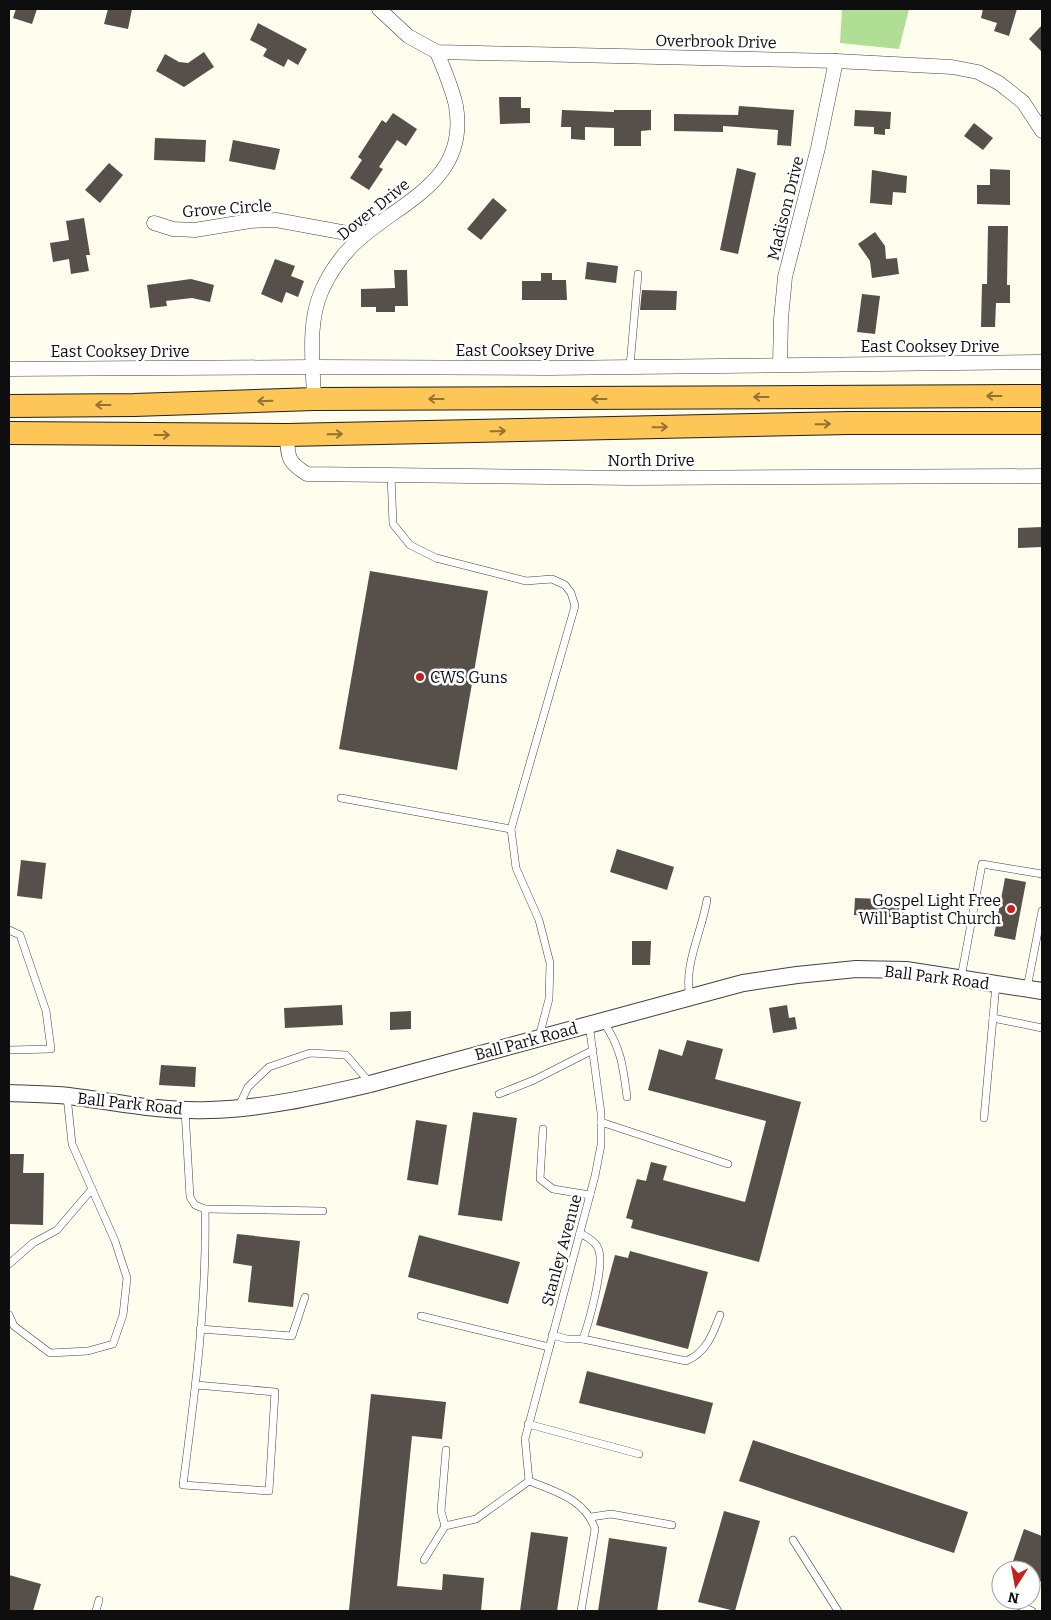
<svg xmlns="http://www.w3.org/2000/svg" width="1051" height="1620" font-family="Bitter,serif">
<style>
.forest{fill:#b0de94}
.building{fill:#574f49}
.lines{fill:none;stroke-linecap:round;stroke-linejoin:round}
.service-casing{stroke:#414141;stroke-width:8}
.minor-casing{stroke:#414141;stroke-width:15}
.tertiary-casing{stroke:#414141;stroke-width:18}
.trunk-casing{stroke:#1f1f1f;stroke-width:24}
.service{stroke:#fff;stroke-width:7}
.minor{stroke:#fff;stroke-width:14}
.tertiary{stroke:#fff;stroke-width:16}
.trunk{stroke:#fec656;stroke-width:22}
.oneway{stroke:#927336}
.poi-dot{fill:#c6201d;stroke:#fff;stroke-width:2}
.labels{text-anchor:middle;stroke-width:5;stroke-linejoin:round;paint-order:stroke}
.street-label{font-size:16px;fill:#0e0e0e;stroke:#fff}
.poi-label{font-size:16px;fill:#0e0e0e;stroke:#fff;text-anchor:start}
</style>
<rect width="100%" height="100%" fill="#fffdee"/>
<!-- forest -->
<path class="forest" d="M842,9H909L899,49L840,43Z"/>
<!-- building -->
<g class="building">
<path d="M16,9H37L32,24L13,18Z"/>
<path d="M108,9H132L128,29L104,24Z"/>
<path d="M983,9H1017L1009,36L994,31L997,23L981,18Z"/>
<path d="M258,23L307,49L298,65L288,59L284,67L263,56L267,49L250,40Z"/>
<path d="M1042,25V52L1029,39Z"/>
<path d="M204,52L214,67L184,87L156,71L165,54L179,62L188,63Z"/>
<path d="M499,97H521V108H530V123L500,124Z"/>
<path d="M739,106L794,110L791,146L777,145L778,130L723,126V132L674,131V114L738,115Z"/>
<path d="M562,110L614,112V110H651V130L641,131V146H614V128L585,127V140L571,139V127H561Z"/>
<path d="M855,110L891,112L890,129H885V135L874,134V127L854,126Z"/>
<path d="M393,113L417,129L406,146L397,140L379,167L383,169L369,190L350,178L362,160L358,157L382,120L386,123Z"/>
<path d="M974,123L993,138L983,150L964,136Z"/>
<path d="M155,138L206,140L205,162L154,160Z"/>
<path d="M233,140L280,149L275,170L229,161Z"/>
<path d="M109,163L123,175L100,203L85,190Z"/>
<path d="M737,168L756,173L738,254L720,250Z"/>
<path d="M990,169L1010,170V205L977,204V185H990Z"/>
<path d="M872,170L907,176L906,193L893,192L892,205L870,203Z"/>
<path d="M493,198L507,210L481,240L467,229Z"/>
<path d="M84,218L90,255H86L89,271L71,274L69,259L53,262L50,243L69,240L66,221Z"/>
<path d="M988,226H1008L1007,285H1010V303H996L995,327H981L982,284H987Z"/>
<path d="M875,232L885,246L886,259L897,258L899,274L872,278L870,261L858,244Z"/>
<path d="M275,259L295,266L291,276L304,281L298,297L286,292L282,303L261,294Z"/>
<path d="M587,262L618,266L616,283L585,279Z"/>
<path d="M394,270H407L408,306H395V312H376V307H361V289L395,288Z"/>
<path d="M541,273H552V280H566L567,300H522V281H541Z"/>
<path d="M191,279L214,285L210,302L192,298L166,301L167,306L150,308L147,285Z"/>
<path d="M642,290L677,291L676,310H640Z"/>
<path d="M862,294L880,296L875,334L857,332Z"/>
<path d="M1042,527V547L1018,548V528Z"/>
<path d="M370,571L488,591L457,770L339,749Z"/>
<path d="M617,849L674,867L667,890L610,872Z"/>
<path d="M21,860L46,863L42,899L17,896Z"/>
<path d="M1005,878L1026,882L1015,940L994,936Z"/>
<path d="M855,898L905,900L904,918L854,915Z"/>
<path d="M632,941H651L650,965H632Z"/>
<path d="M342,1005L343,1025L285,1028L284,1008Z"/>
<path d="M787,1005L789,1018L795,1017L797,1029L773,1033L769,1008Z"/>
<path d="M411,1011V1029L390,1030V1012Z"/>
<path d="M687,1040L723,1049L715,1079L801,1102L759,1262L631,1228L633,1220L626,1218L637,1179L646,1181L651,1162L667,1166L663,1180L745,1202L766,1121L648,1090L659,1049L682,1056Z"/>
<path d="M161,1065L196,1067L195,1087L159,1085Z"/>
<path d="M473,1112L517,1118L502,1221L458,1215Z"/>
<path d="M416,1120L447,1125L438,1185L407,1180Z"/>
<path d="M9,1154H24L23,1173H44L43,1225L9,1224Z"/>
<path d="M237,1234L300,1241L293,1307L248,1302L252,1266L233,1263Z"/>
<path d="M419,1235L520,1262L508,1304L408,1277Z"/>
<path d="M630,1251L708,1272L688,1349L596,1325L615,1255L628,1258Z"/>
<path d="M587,1371L713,1403L705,1434L579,1403Z"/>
<path d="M371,1394L446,1402L442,1439L412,1436L397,1586L442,1590L443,1574L484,1578L481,1611L349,1610Z"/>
<path d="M753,1440L968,1512L954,1553L739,1481Z"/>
<path d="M724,1511L760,1521L735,1611L698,1602Z"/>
<path d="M1024,1529L1042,1536V1582L1031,1578V1570H1010Z"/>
<path d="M531,1532L568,1537L557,1611H520Z"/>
<path d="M609,1538L667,1547L657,1611H598Z"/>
<path d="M9,1575L41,1584L33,1611H9Z"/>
</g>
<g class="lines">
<!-- service casing -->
<g class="service-casing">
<g id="service">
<path d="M630,366L638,274"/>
<path d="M391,475L393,524L410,545L436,558L526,581L552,579L565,585L571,593L575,606L511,829L516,868L539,920L550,963L549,999L539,1037"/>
<path d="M341,798L511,829"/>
<path d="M9,930L20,935L46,1011L51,1049L9,1050"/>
<path d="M961,978L982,864L1042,874"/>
<path d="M1027,988L1042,911"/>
<path d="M690,996C683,967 702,931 707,900"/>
<path d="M993,1018L1042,1028"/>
<path d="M603,1021C621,1048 623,1065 627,1097"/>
<path d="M499,1094L534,1080L593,1050"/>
<path d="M239,1106L248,1087L269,1067L310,1053L346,1055L370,1083"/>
<path d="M185,1110L190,1197L195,1205L205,1209C207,1301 195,1393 183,1485L269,1491L275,1392L196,1385"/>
<path d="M984,1118L996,984"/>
<path d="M601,1122L728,1164"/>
<path d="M543,1129L540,1179L553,1189L590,1195"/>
<path d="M205,1209L323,1211"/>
<path d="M9,1264L33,1243L57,1230L92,1189"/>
<path d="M9,1315L14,1326L50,1353L88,1351L113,1344L123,1315L127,1278L115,1241L72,1144L67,1096"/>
<path d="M421,1316L549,1347"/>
<path d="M200,1329L292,1336L305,1297"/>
<path d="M552,1335L567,1339H583C589,1322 604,1268 599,1251C597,1242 587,1237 580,1233"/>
<path d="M583,1339L686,1361C706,1353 713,1334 720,1315"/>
<path d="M528,1424L639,1454"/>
<path d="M446,1450L441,1511L445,1526L476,1519L529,1481"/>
<path d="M529,1481L525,1439L595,1176L601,1145V1113L589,1024"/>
<path d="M529,1481C556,1492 585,1499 595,1529L581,1611"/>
<path d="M591,1517L611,1514L672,1525"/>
<path d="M793,1540L838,1611"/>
<path d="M424,1560L445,1526"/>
<path d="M1008,1601L1032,1611"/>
<path d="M96,1611L99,1600"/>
</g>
</g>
<!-- minor casing -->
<g class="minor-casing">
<g id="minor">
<path d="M379,9L408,36L437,52L836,61L952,67L978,72L999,83L1023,102L1042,131"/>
<path d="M154,223L173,229L195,230L250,221L276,220L363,236"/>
<path d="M780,364L781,319L785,277L818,148L836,61"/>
<path d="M9,369L313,367L548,368L1042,362"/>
<path d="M314,399C313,363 307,323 322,290C331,270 346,250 363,236C407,199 468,178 456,106C452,87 444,70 437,52"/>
<path d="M287,435C288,457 287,462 307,474L630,478L1042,476"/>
</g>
</g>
<!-- tertiary casing -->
<g class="tertiary-casing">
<path id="tertiary" d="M9,1093C29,1094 50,1094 69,1096C116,1102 162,1112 209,1110C263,1109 318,1096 370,1084L743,983L797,975L856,969L906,970L1042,991"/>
</g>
<!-- trunk casing -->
<g class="trunk-casing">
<g id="trunk">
<path d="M9,406L134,405L314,399L1042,396"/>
<path d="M9,433L287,435L849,423H1042"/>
</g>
</g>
<!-- service -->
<use href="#service" class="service"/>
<!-- minor -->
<use href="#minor" class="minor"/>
<!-- tertiary -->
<use href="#tertiary" class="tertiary"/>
<!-- trunk -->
<use href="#trunk" class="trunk"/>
</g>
<!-- one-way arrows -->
<defs><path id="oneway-shaft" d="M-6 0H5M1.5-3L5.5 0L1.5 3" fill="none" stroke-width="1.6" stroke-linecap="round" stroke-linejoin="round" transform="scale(1.25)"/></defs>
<g class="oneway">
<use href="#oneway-shaft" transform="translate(994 396) rotate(180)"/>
<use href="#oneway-shaft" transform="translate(761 397) rotate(180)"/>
<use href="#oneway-shaft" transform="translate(436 399) rotate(180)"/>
<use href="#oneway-shaft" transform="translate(599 399) rotate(180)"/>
<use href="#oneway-shaft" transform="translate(265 401) rotate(178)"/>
<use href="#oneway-shaft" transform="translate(103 405) rotate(180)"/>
<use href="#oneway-shaft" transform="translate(823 424) rotate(-1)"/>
<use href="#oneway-shaft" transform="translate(660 427) rotate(-1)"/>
<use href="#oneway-shaft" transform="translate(498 431) rotate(-1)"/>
<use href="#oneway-shaft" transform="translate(335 434) rotate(-1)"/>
<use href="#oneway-shaft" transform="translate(162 435)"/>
</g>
<!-- markers -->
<g class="poi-dot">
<circle cx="420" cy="677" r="5"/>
<circle cx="1011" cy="909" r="5"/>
</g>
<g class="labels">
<!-- street labels -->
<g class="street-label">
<text transform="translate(716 41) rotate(1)" y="6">Overbrook Drive</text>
<text transform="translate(227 208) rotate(-4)" y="6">Grove Circle</text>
<text transform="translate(785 208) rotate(-76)" y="6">Madison Drive</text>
<text transform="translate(373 209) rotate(-39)" y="6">Dover Drive</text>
<text x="930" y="352">East Cooksey Drive</text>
<text x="525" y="356">East Cooksey Drive</text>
<text x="120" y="357">East Cooksey Drive</text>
<text x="651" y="466">North Drive</text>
<text transform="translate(937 977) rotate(7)" y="6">Ball Park Road</text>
<text transform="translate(526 1041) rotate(-15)" y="6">Ball Park Road</text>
<text transform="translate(130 1103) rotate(6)" y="6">Ball Park Road</text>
<text transform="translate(561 1250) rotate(-75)" y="6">Stanley Avenue</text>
</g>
<!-- poi labels -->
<g class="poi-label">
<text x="430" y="683">CWS Guns</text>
<text x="1001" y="906" text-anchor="end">Gospel Light Free<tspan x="1001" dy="18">Will Baptist Church</tspan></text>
</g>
</g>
<!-- border -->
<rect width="1051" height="1620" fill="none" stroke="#0e0e0e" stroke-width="20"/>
<!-- north arrow -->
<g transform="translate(1016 1585) rotate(191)"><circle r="24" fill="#ffffff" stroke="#9f9f9f"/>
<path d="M0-4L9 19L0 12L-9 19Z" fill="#c6201d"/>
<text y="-8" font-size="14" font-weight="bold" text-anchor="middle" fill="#0e0e0e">N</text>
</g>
</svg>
